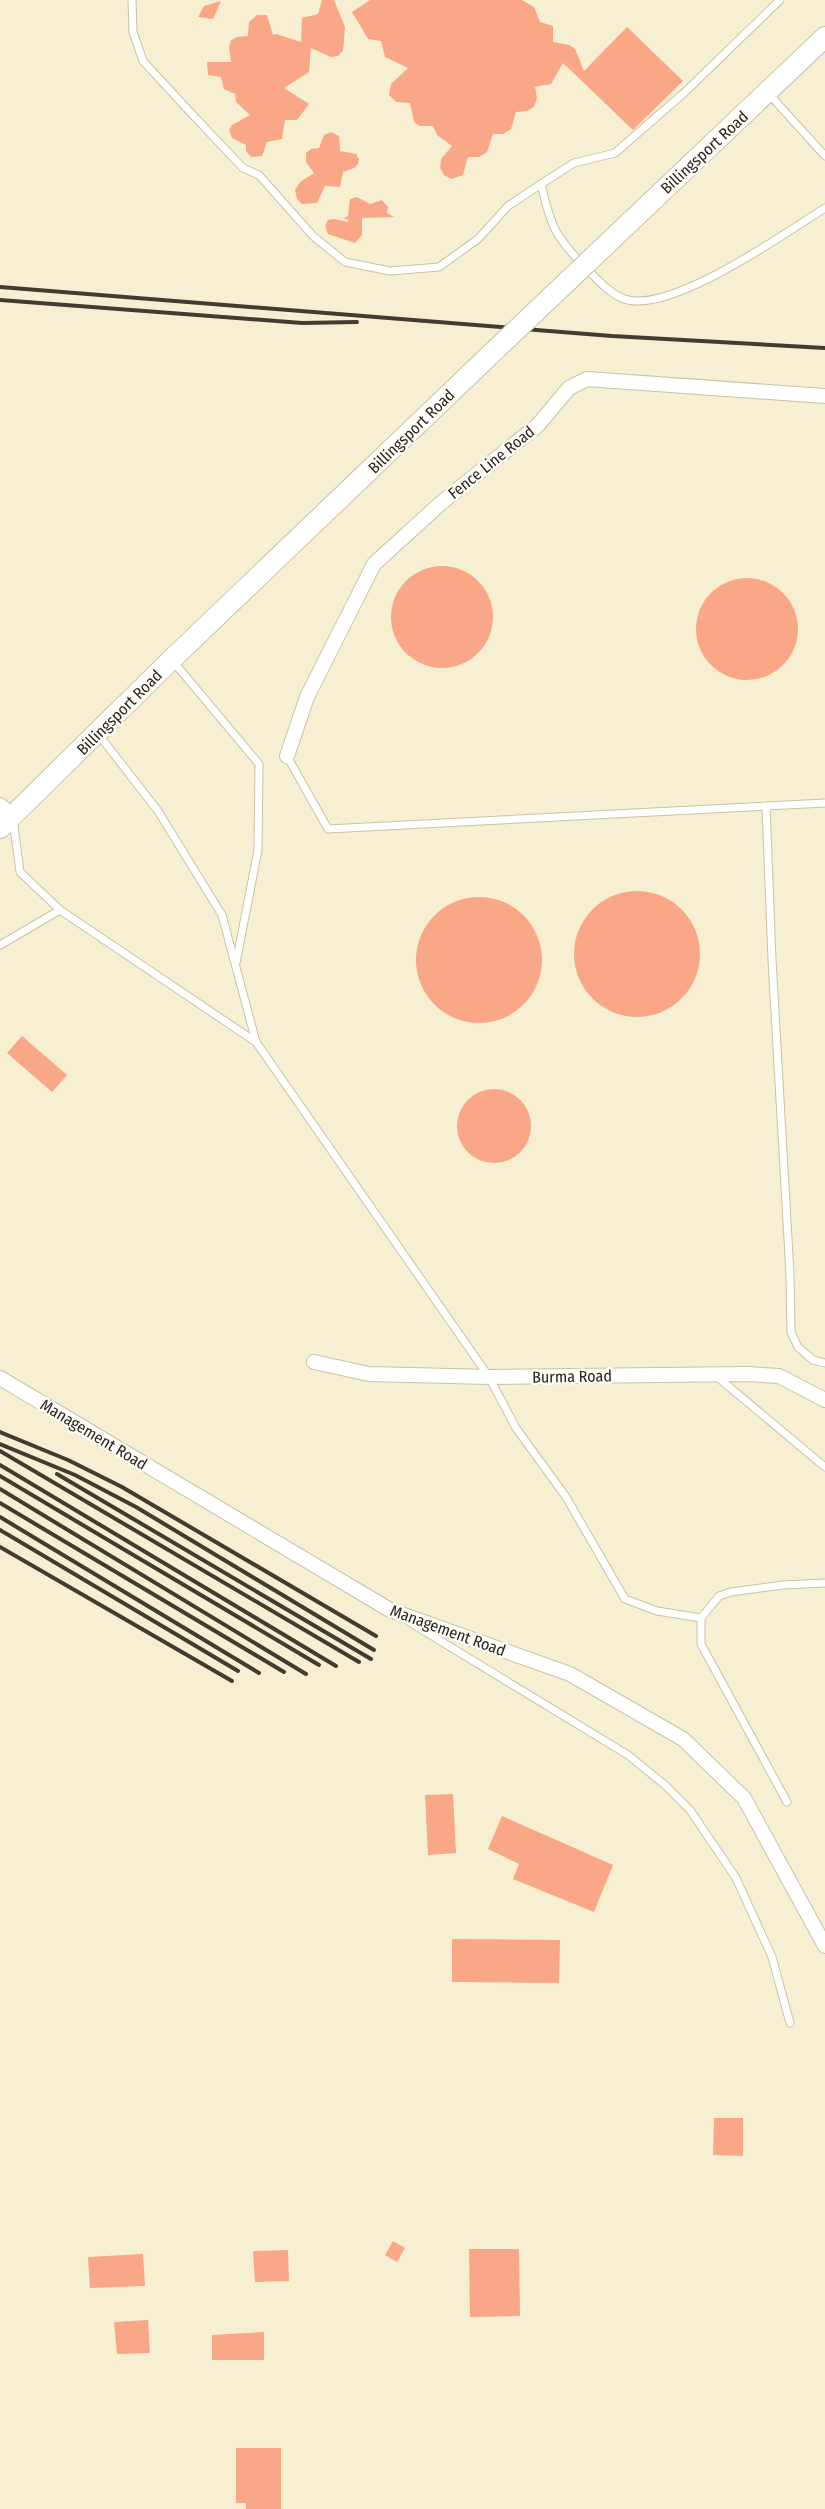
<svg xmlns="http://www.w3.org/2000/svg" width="825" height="2509" font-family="'Fira Sans Condensed',sans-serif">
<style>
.building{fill:#f9a787}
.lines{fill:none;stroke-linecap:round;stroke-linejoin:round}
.lane-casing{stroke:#cac2a7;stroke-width:9}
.street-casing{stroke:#cac2a7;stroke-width:16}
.secondary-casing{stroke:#cac2a7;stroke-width:22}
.lane{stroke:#fff;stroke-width:7}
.street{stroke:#fff;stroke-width:14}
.secondary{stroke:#fff;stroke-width:20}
.rail{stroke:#403c30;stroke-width:4}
.secondary-bridge-casing{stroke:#cac2a7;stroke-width:22;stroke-linecap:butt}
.secondary-bridge{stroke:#fff;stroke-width:20}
.labels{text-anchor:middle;stroke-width:5;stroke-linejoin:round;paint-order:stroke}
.street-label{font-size:16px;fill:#2a261c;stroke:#fefcf6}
</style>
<rect width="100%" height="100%" fill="#f7efd2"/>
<!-- building -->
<g class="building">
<path d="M322,0H334L345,27L343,51L338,56L331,57L311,48L309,72L284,88L309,104L297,120H285L282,139L267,142L262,156L251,157L246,151V145L232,138L229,130L232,125L250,115L236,102L235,94L224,89L221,77L208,75L207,62H231L229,47L231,40L237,37L248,36L249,22L257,15H267L273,35L276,34L301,42L302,18L318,14Z"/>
<path d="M370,0H522L534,7L540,22L553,26V42L569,45L575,49L584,71L627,27L683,81L633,130L563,63L551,84L535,87L537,98L534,107L527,111L516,112L511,129L503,134H493L487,152L479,157H468L463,175L451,179L444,175L440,168L441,159L452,146L437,135L433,126H420L414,122L410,103L396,102L389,95L391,84L408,68L385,57L381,41L368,39L352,12Z"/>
<path d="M221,1L213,19L198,17L204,6Z"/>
<path d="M331,132L339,136L340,151L356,154L359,159L358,164L354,168L343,172L340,187L325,186L317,203L302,204L297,199L295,190L300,182L314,173L306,162V153L311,149L319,148L324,135Z"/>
<path d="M357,197L370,204L382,200L388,207L387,213L394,217L362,218V235L355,243L328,234L325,226L328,220L334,219L348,222V219H343L348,216L350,199Z"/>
<circle cx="442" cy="617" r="51"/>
<circle cx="747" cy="629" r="51"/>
<circle cx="637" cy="954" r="63"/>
<circle cx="479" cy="960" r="63"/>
<path d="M22,1036L67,1075L52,1092L7,1053Z"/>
<circle cx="494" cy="1126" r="37"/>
<path d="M453,1794L456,1853L428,1855L425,1795Z"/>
<path d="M502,1816L613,1865L594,1912L513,1879L519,1864L488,1849Z"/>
<path d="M452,1939L560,1940L559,1983L452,1982Z"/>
<path d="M714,2118H743V2156L713,2155Z"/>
<path d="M393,2241L405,2248L397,2262L385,2255Z"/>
<path d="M469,2249H519L520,2316L470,2317Z"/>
<path d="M288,2250L289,2281L255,2282L253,2251Z"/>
<path d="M143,2254L145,2286L90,2288L88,2257Z"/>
<path d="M148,2320L150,2353L117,2354L114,2322Z"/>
<path d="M264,2332V2360H212V2335Z"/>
<path d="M236,2448H281V2509H246V2503H236Z"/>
</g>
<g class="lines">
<!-- lane casing -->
<g class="lane-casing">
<g id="lane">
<path d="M132,0L133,32L143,61L191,113L243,168L259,175L313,236L345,262L390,271L439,267L478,239L508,206L541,184L574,163L615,153L685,92L780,0"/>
<path d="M768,93L825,156"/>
<path d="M541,184C551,227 555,237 587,269C597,279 608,292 622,298C666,318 785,233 825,208"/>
<path d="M172,660L259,764L258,850L236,963"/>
<path d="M99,735L158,811L222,915L256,1042L489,1377L516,1428L566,1497L625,1599L657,1611L701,1618"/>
<path d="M287,756L328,829L825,803"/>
<path d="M766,806L772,960L790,1274L791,1332L798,1347L813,1360L825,1363"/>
<path d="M13,819L20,872L60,910L256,1042"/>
<path d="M0,945L60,910"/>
<path d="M715,1375L825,1467"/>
<path d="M411,1623L628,1755L665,1785L690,1810L736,1878L772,1957L790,2023"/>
<path d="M787,1802L701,1644V1618L719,1596L731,1592L783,1585L825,1583"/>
</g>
</g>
<!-- street casing -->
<g class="street-casing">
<g id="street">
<path d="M287,756L307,697L374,564L441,503L538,425L569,388L587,379L825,396"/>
<path d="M0,805L13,816"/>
<path d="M314,1362L369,1374L489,1377L747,1374L779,1376L825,1400"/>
<path d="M0,1378L390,1610L570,1674L683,1739L744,1798L825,1946"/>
</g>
</g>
<!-- secondary casing -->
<g class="secondary-casing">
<g id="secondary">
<path d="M609,242L825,37"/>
<path d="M0,828L172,659L492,353"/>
</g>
</g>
<!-- lane -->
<use href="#lane" class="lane"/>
<!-- street -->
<use href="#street" class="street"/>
<!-- secondary -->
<use href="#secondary" class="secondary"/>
<!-- rail -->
<g class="rail">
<path d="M0,287L612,336L825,348"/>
<path d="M0,300L302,323L357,322"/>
<path d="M0,1432L68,1460L122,1487L376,1636"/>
<path d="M0,1444L75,1475L136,1507L374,1650"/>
<path d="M0,1451L359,1662"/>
<path d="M0,1465L336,1666"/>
<path d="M57,1474L371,1659"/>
<path d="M0,1476L319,1665"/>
<path d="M0,1489L306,1674"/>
<path d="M0,1503L284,1672"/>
<path d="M0,1517L259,1673"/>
<path d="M0,1530L238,1671"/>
<path d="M0,1547L232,1681"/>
</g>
<!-- secondary-bridge casing -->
<g class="secondary-bridge-casing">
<path id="secondary-bridge" d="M492,353L609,242"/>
</g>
<!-- secondary-bridge -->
<use href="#secondary-bridge" class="secondary-bridge"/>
</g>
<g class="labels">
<!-- street labels -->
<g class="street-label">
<text transform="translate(704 152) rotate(-43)" y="6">Billingsport Road</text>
<text transform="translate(411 431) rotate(-44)" y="6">Billingsport Road</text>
<text transform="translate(491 462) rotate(-39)" y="6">Fence Line Road</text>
<text transform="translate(119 712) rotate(-45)" y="6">Billingsport Road</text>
<text transform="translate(572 1376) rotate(-1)" y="6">Burma Road</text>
<text transform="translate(94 1434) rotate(31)" y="6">Management Road</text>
<text transform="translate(448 1630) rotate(20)" y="6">Management Road</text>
</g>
</g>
</svg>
